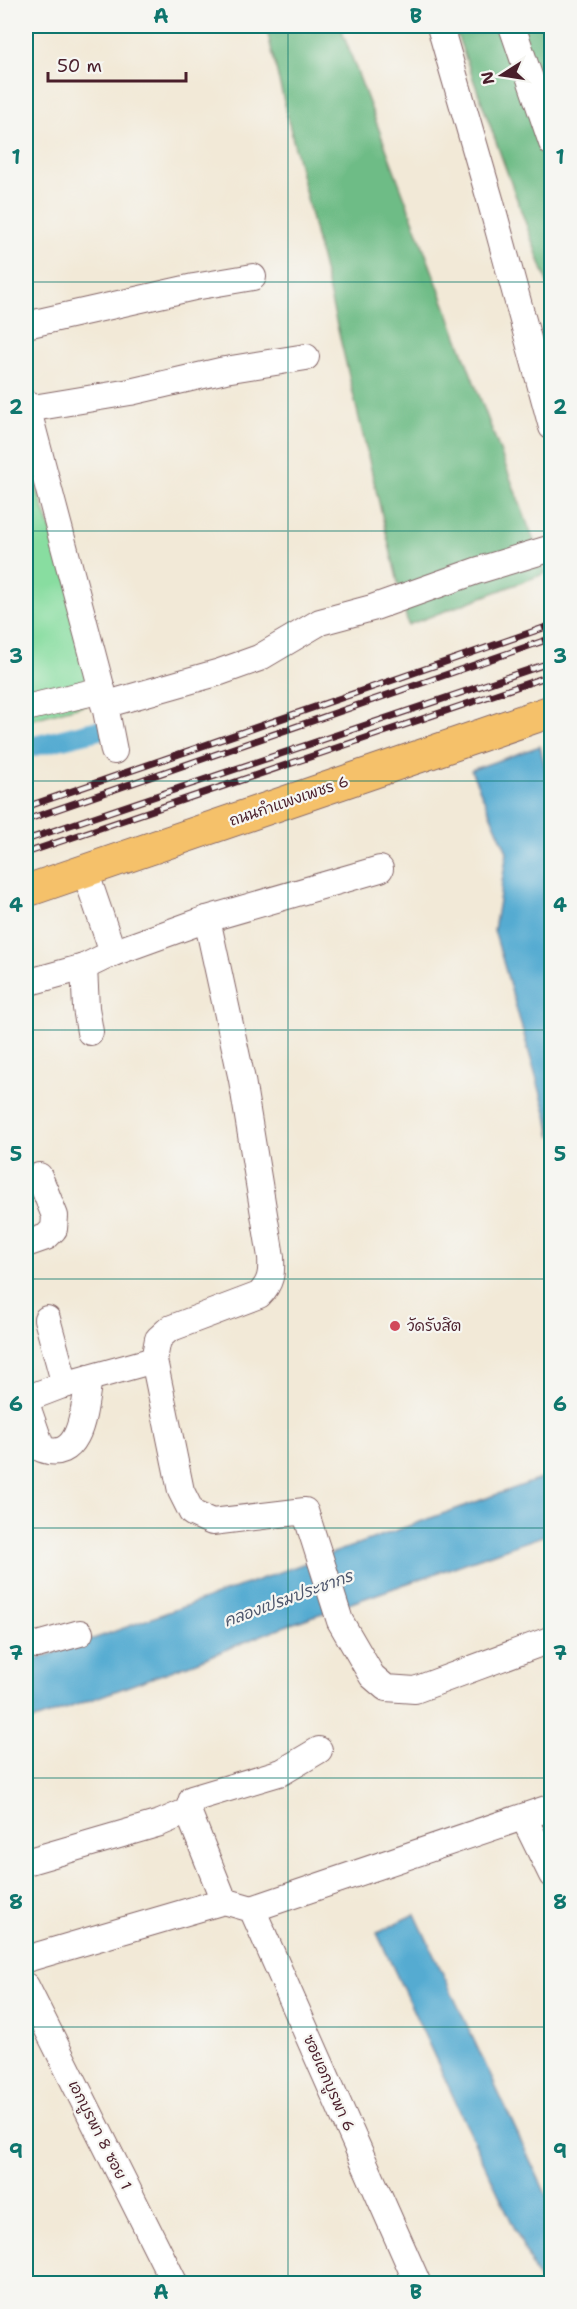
<svg xmlns="http://www.w3.org/2000/svg" width="577" height="2309" font-family="'Shantell Sans','Playpen Sans Thai',sans-serif">
<style>
.green{fill:#88dda0;stroke:#697e66;stroke-width:1.5}
.forest{fill:#6ebc86;stroke:#5c6e58;stroke-width:1.5}
.water{fill:#54abd1;stroke:#4f657e;stroke-width:1.5}
.lines{fill:none;stroke-linecap:round;stroke-linejoin:round}
.canal{stroke:#54abd1;stroke-width:20}
.minor-casing{stroke:#856667;stroke-width:28}
.major-casing{stroke:#856667;stroke-width:34}
.minor{stroke:#fff;stroke-width:26}
.major{stroke:#f5c16b;stroke-width:32}
.rail-casing{stroke:#4a1f2b;stroke-width:7}
.rail{stroke:#f6f6f2;stroke-width:4.5;stroke-dasharray:14;stroke-linecap:butt}
.grid{fill:none;stroke:#0f766e;stroke-width:1.5;stroke-opacity:0.55}
.poi-dot{fill:#d1495b;stroke:#f6f6f2;stroke-width:2}
.labels{text-anchor:middle;stroke-width:4.5;stroke-linejoin:round;paint-order:stroke}
.street-label{font-size:15px;fill:#4a1f2b;stroke:#f6f6f2}
.poi-label{font-size:15px;fill:#4a1f2b;stroke:#f6f6f2;text-anchor:start}
.water-label{font-size:16px;font-style:italic;fill:#4e576d;stroke:#f6f6f2}
.neatline{fill:none;stroke:#0f766e;stroke-width:2}
.grid-label{font-size:20px;text-anchor:middle;font-weight:bold;fill:#0f766e}
</style>
<rect width="100%" height="100%" fill="#f6f6f2"/>
<filter id="ink" filterUnits="userSpaceOnUse"><feTurbulence type="fractalNoise" baseFrequency=".0167" numOctaves="2"/><feDisplacementMap in="SourceGraphic" scale="12" xChannelSelector="R" yChannelSelector="G"/><feConvolveMatrix kernelMatrix="1 2 1 2 8 2 1 2 1" color-interpolation-filters="sRGB"/></filter>
<filter id="wash" filterUnits="userSpaceOnUse"><feTurbulence type="fractalNoise" baseFrequency=".008" numOctaves="4" result="noise"/><feDisplacementMap in="SourceGraphic" scale="24" xChannelSelector="R" yChannelSelector="G"/><feGaussianBlur stdDeviation="1.35" result="paint"/><feColorMatrix in="noise" values="0 0 0 0 0 0 0 0 0 0 0 0 0 0 0 0 0 1.4 0 .05"/><feComposite in="paint" operator="in"/></filter>
<g filter="url(#wash)">
<rect width="100%" height="100%" fill="#f2e9d7"/>
<!-- green -->
<path class="green" d="M26,458L109,698L26,721Z"/>
<!-- forest -->
<g class="forest">
<path d="M266,26H340L546,573L408,625Z"/>
<path d="M454,26H551V293Z"/>
</g>
<!-- water -->
<g class="water">
<path d="M540,746L552,797L551,839L543,896L547,974L552,991L551,1138L547,1115L494,930L507,852L471,770Z"/>
<path d="M551,1475V1533L274,1630L196,1662L26,1723V1663Z"/>
<path d="M415,1914L551,2205V2283H540L377,1933Z"/>
</g>
<g class="lines">
<!-- canal -->
<path class="canal" d="M26,748L99,730"/>
</g>
</g>
<g filter="url(#ink)">
<g class="lines">
<!-- minor casing -->
<g class="minor-casing">
<g id="minor">
<path d="M512,26L552,143"/>
<path d="M441,30L491,203L552,427"/>
<path d="M26,325L194,287L253,277"/>
<path d="M26,403L102,690L114,751"/>
<path d="M27,409L130,392L225,370L306,357"/>
<path d="M104,705L220,672L259,658L320,622L372,608L476,571L552,548"/>
<path d="M26,708L102,690"/>
<path d="M85,871L113,953"/>
<path d="M207,919L380,869"/>
<path d="M84,967L86,1008L90,1032"/>
<path d="M26,983L84,967L113,953L207,919L242,1080L271,1257C272,1273 271,1283 259,1295L169,1329L158,1339L154,1360L181,1491L192,1513L212,1522L305,1511L340,1621L372,1676L386,1688L415,1690L552,1639"/>
<path d="M26,1244L46,1237L54,1229L55,1216L39,1176"/>
<path d="M47,1319L65,1385"/>
<path d="M26,1399L60,1386L154,1360"/>
<path d="M26,1403L42,1449C83,1464 84,1405 89,1378"/>
<path d="M26,1643L37,1645L80,1633"/>
<path d="M188,1811L224,1901"/>
<path d="M524,1818L552,1875"/>
<path d="M26,1862L160,1823L188,1811L192,1799L282,1772L319,1750"/>
<path d="M224,1901L252,1909L418,2284"/>
<path d="M252,1909L552,1807"/>
<path d="M26,1959L224,1901"/>
<path d="M26,1986L175,2284"/>
</g>
</g>
<!-- major casing -->
<g class="major-casing">
<path id="major" d="M26,891L552,711"/>
</g>
<!-- minor -->
<use href="#minor" class="minor"/>
<!-- major -->
<use href="#major" class="major"/>
<!-- rail casing -->
<g class="rail-casing">
<g id="rail">
<path d="M26,807L552,625"/>
<path d="M26,820L552,638"/>
<path d="M26,840L552,662"/>
<path d="M26,853L552,675"/>
</g>
</g>
<!-- rail -->
<use href="#rail" class="rail"/>
</g>
</g>
<!-- grid -->
<path class="grid" d="M288,26V2284M26,282H552M26,531H552M26,781H552M26,1030H552M26,1279H552M26,1528H552M26,1778H552M26,2027H552"/>
<!-- markers -->
<circle class="poi-dot" cx="395" cy="1326" r="6"/>
<g class="labels">
<!-- street labels -->
<g class="street-label">
<text transform="translate(289 801) rotate(-19)" y="5">ถนนกำแพงเพชร 6</text>
<text transform="translate(329 2083) rotate(66)" y="5">ซอยเอกบูรพา 6</text>
<text transform="translate(100 2135) rotate(63)" y="5">เอกบูรพา 8 ซอย 1</text>
</g>
<!-- poi labels -->
<g class="poi-label">
<text x="407" y="1331">วัดรังสิต</text>
</g>
<!-- water labels -->
<g class="water-label">
<text transform="translate(288 1598) rotate(-20)" y="6">คลองเปรมประชากร</text>
</g>
</g>
<!-- margin -->
<rect width="577" height="2309" fill="none" stroke="#f6f6f2" stroke-width="66"/>
<!-- north arrow -->
<g transform="translate(502 75) rotate(258)" stroke="#f6f6f2" stroke-width="4.5" paint-order="stroke">
<path d="M0-4.5L10 22L0 15L-10 22Z" fill="#4a1f2b"/>
<text y="-9" font-size="16" font-weight="bold" text-anchor="middle" fill="#4a1f2b">N</text>
</g>
<!-- scale -->
<path d="M48 72v9h138v-9" fill="none" stroke="#4a1f2b" stroke-width="3"/>
<text x="57" y="72" font-size="18" fill="#4a1f2b" stroke="#f6f6f2" stroke-width="4.5" paint-order="stroke">50 m</text>
<rect x="33" y="33" width="511" height="2243" class="neatline"/>
<g class="grid-label">
<text x="161" y="23">A</text>
<text x="416" y="23">B</text>
<text x="16" y="164">1</text>
<text x="560" y="164">1</text>
<text x="16" y="414">2</text>
<text x="560" y="414">2</text>
<text x="16" y="663">3</text>
<text x="560" y="663">3</text>
<text x="16" y="912">4</text>
<text x="560" y="912">4</text>
<text x="16" y="1161">5</text>
<text x="560" y="1161">5</text>
<text x="16" y="1411">6</text>
<text x="560" y="1411">6</text>
<text x="16" y="1660">7</text>
<text x="560" y="1660">7</text>
<text x="16" y="1909">8</text>
<text x="560" y="1909">8</text>
<text x="16" y="2158">9</text>
<text x="560" y="2158">9</text>
<text x="161" y="2299">A</text>
<text x="416" y="2299">B</text>
</g>
</svg>
